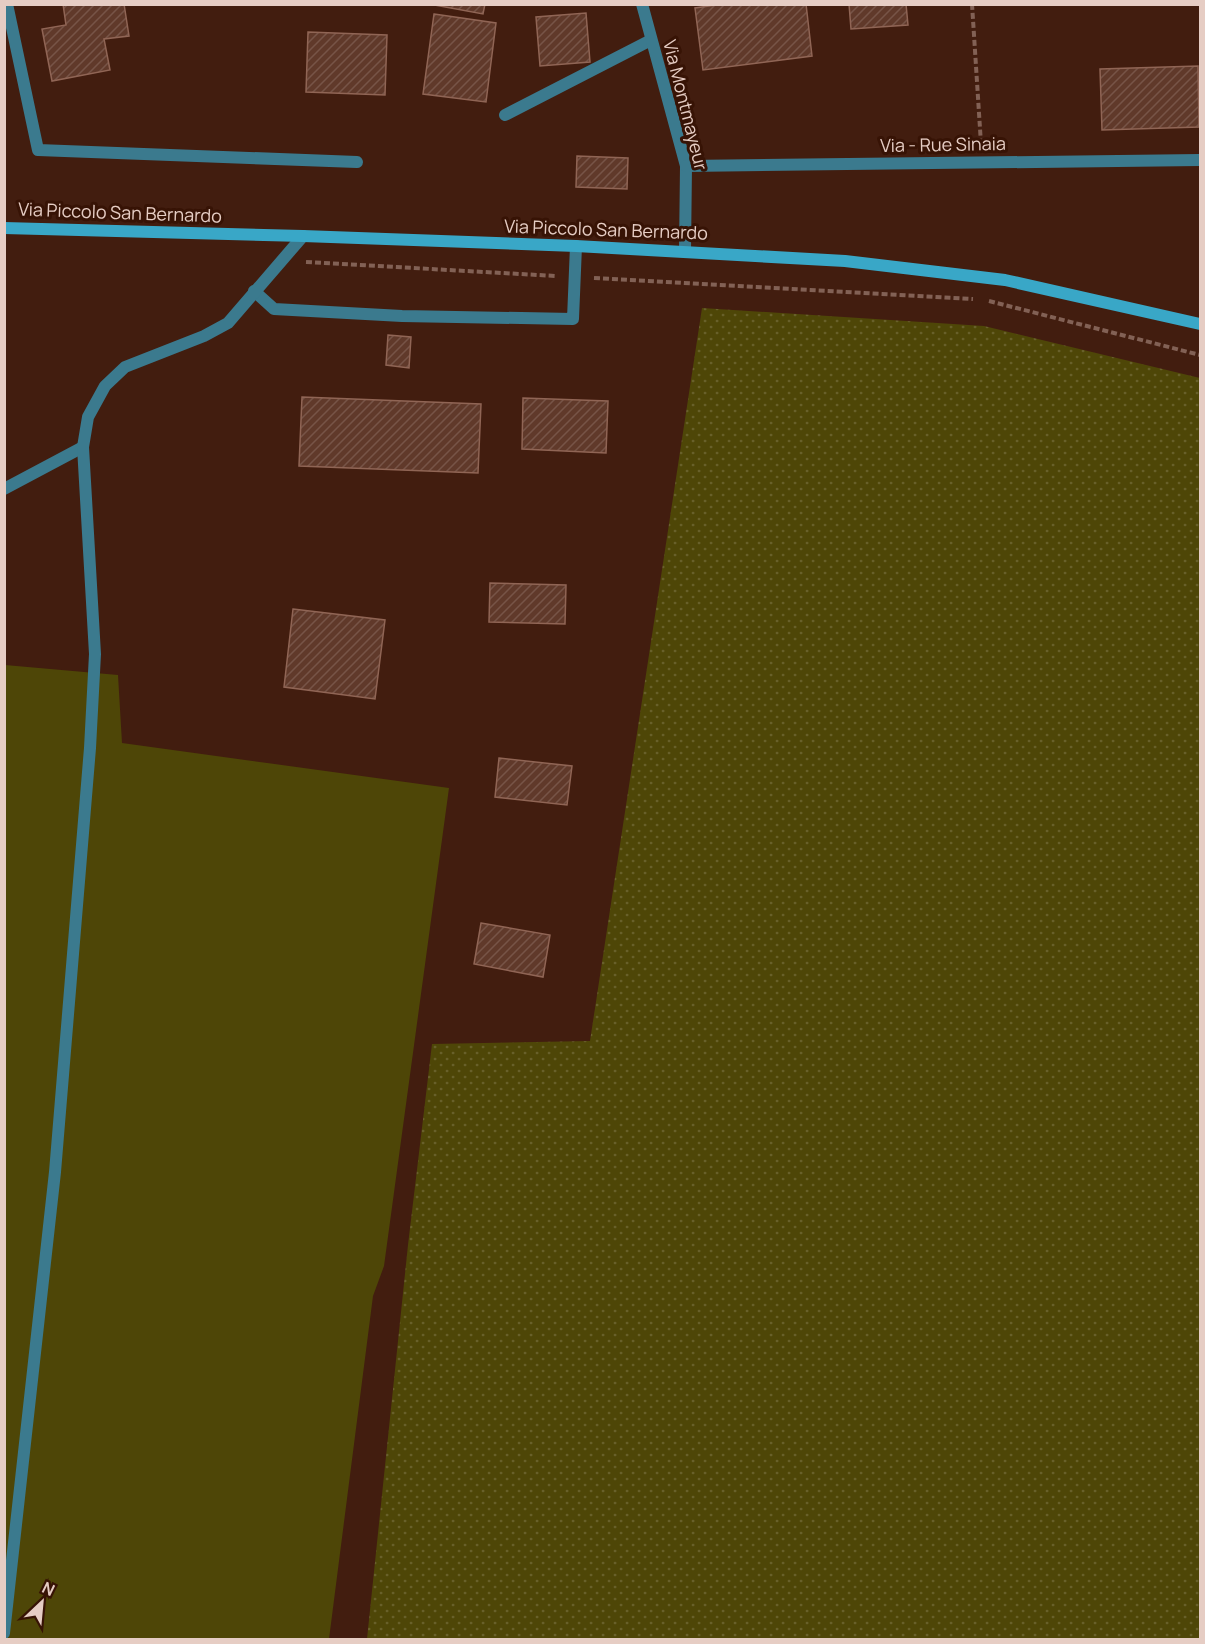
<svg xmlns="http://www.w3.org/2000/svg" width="1205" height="1644" font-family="Manrope,sans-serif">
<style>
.grass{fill:url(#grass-dots)}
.park{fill:#4e4607}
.building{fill:url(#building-hatch);stroke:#906555;stroke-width:1.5}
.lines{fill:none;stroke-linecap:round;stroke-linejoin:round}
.path{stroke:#826155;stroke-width:4;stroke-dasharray:6 3;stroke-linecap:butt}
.lane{stroke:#3b7a8e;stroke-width:12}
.street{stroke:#3b7a8e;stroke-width:12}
.secondary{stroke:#39a7c7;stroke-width:12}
.labels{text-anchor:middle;stroke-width:6;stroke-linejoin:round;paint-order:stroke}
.street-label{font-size:18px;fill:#e6cdc4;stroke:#371305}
</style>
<defs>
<pattern id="grass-dots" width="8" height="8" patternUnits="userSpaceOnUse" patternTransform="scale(1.5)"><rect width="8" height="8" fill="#4e4607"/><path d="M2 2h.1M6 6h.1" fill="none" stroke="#68602a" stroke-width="1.8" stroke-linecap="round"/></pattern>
<pattern id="building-hatch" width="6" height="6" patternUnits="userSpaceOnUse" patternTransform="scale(1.5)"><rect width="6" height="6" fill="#60392a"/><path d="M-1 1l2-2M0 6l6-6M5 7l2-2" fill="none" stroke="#775447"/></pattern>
</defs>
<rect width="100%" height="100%" fill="#421d0f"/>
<!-- grass -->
<path class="grass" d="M702,308L984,326L1200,378V1639H367L408,1245L432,1044L590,1041Z"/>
<!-- park -->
<path class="park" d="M5,665L118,675L122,743L449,788L384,1266L373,1296L329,1639H5Z"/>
<!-- building -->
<g class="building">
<path d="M63,4H124L129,36L104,39L110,70L52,81L42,29L66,25Z"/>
<path d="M429,4H485L483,14Z"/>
<path d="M723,4H806L812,56L703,70L695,8Z"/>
<path d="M849,4H906L908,25L851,29Z"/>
<path d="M586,13L590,62L540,66L536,17Z"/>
<path d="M434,14L496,23L486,102L423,94Z"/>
<path d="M308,32L387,35L385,95L306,92Z"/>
<path d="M1198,66L1199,127L1102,130L1100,69Z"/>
<path d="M577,156L628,158L627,189L576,187Z"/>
<path d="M388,335L411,337L409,368L386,365Z"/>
<path d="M302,397L481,404L478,473L299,466Z"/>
<path d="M523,398L608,401L606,453L522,449Z"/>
<path d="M490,583L566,585L565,624L489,622Z"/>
<path d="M293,609L385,620L375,699L284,687Z"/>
<path d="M499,758L572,766L567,805L495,797Z"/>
<path d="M481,923L550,935L543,977L474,964Z"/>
</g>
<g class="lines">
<!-- path -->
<g class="path">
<path d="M972,4L981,144"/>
<path d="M306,262L556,276"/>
<path d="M594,278L973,299"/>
<path d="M989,301L1200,355"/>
</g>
<!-- lane -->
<g class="lane">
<path d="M7,4L38,150L357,162"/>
<path d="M505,115L651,40"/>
<path d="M254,291L274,309L402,316L573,319L576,246"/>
<path d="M4,489L83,447"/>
</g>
<!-- street -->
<g class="street">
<path d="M642,4L686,166L685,251"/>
<path d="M686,166L1200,160"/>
<path d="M4,1633L55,1172L90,748L95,654L83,447L88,417L105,386L125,367L204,336L228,323L303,236"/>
</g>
<!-- secondary -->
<path class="secondary" d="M4,228L303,236L576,246L845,261L1005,280L1200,324"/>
</g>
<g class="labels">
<!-- street labels -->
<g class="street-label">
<text transform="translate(685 105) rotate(76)" y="6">Via Montmayeur</text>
<text transform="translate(943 145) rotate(-1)" y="6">Via - Rue Sinaia</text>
<text transform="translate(120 213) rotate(2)" y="6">Via Piccolo San Bernardo</text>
<text transform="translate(606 230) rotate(2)" y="6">Via Piccolo San Bernardo</text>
</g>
</g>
<!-- border -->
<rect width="1205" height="1644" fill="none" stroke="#e6cdc4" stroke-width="12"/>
<!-- north arrow -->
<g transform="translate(42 1602) rotate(26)" stroke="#371305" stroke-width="4.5" paint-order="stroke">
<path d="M0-4.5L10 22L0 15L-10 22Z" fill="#e6cdc4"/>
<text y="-9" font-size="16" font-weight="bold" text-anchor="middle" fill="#e6cdc4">N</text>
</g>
</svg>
